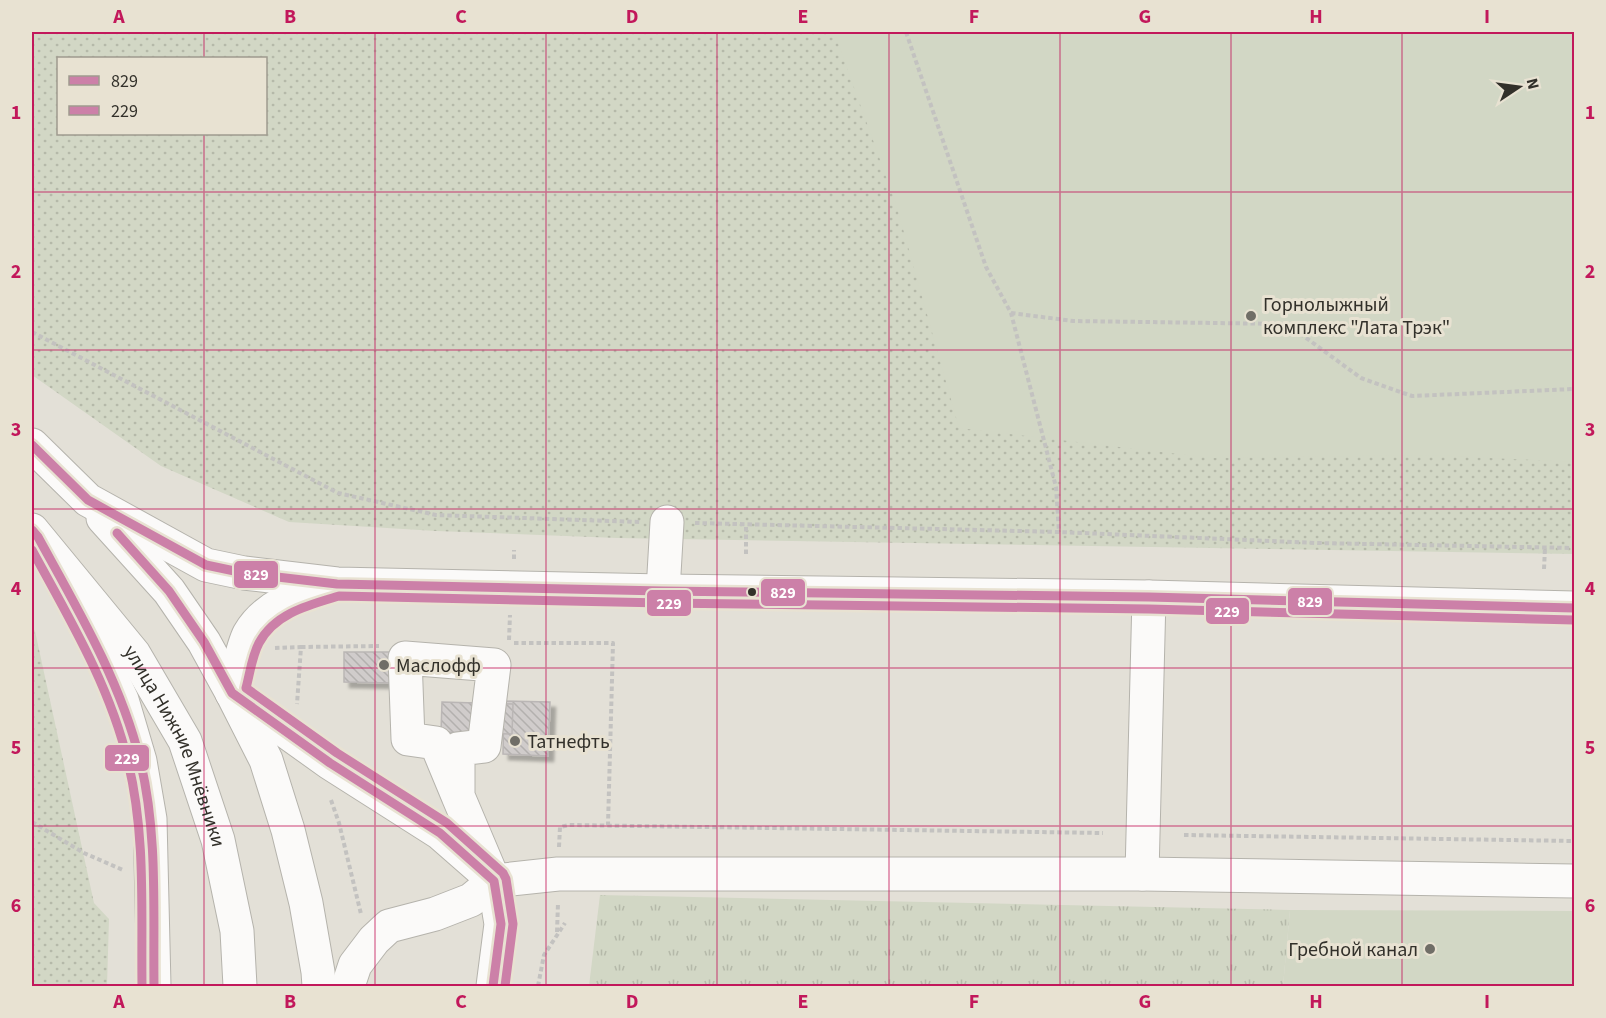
<svg xmlns="http://www.w3.org/2000/svg" width="1606" height="1018" font-family="'Source Sans 3',sans-serif">
<style>
.grass{fill:url(#grass-tufts)}
.park{fill:url(#park-dots);fill-rule:evenodd}
.garden{fill:#d2d7c5}
.building{fill:url(#building-back-hatch);stroke:#bab6b5;stroke-width:1.5;filter:url(#shadow)}
.lines{fill:none;stroke-linecap:round;stroke-linejoin:round}
.minor-casing{stroke:#b5b3ac;stroke-width:35}
.major-casing{stroke:#b5b3ac;stroke-width:35}
.path{stroke:#c3c2c0;stroke-width:4;stroke-dasharray:4.5 3;stroke-linecap:butt}
.minor{stroke:#fbfaf9;stroke-width:33}
.major{stroke:#fbfaf9;stroke-width:33}
.bus-1-casing{stroke:#e8e2d2;stroke-width:14}
.bus-2-casing{stroke:#e8e2d2;stroke-width:14}
.bus-1{stroke:#cc80a8;stroke-width:9}
.bus-2{stroke:#cc80a8;stroke-width:9}
.grid{fill:none;stroke:#c2185b;stroke-width:1.5;stroke-opacity:0.55}
.poi-dot{fill:#706e67;stroke:#e8e2d2;stroke-width:2}
.bus-dot{fill:#32302a;stroke:#e8e2d2;stroke-width:2}
.labels{text-anchor:middle;stroke-width:6;stroke-linejoin:round;paint-order:stroke}
.poi-label{font-size:20px;fill:#32302a;stroke:#e8e2d2;text-anchor:start}
.street-label{font-size:20px;fill:#32302a;stroke:#e8e2d2}
.line-badge{stroke:#e8e2d2;stroke-width:2}
.badge-label{font-size:16px;text-anchor:middle;font-weight:bold;fill:#fff}
.neatline{fill:none;stroke:#c2185b;stroke-width:2}
.grid-label{font-size:20px;text-anchor:middle;font-weight:bold;fill:#c2185b}
</style>
<defs>
<pattern id="grass-tufts" width="24" height="20" patternUnits="userSpaceOnUse" patternTransform="scale(1.5)"><rect width="24" height="20" fill="#d2d7c5"/><path d="M3 7l-1-3M5 7V3M7 7l1-3M15 17l-1-3M17 17v-4M19 17l1-3" fill="none" stroke="#b5b9a9"/></pattern>
<pattern id="park-dots" width="8" height="8" patternUnits="userSpaceOnUse" patternTransform="scale(1.5)"><rect width="8" height="8" fill="#d2d7c5"/><path d="M2 2h.1M6 6h.1" fill="none" stroke="#b5b9a9" stroke-width="1.8" stroke-linecap="round"/></pattern>
<pattern id="building-back-hatch" width="6" height="6" patternUnits="userSpaceOnUse" patternTransform="scale(1.5)"><rect width="6" height="6" fill="#d0cccb"/><path d="M-1 5l2 2M0 0l6 6M5-1l2 2" fill="none" stroke="#b3b0ae"/></pattern>
<filter id="shadow"><feDropShadow dx="5.5" dy="5.5" stdDeviation="1.5" flood-color="#0004"/></filter>
</defs>
<rect width="100%" height="100%" fill="#e3e0d7"/>
<!-- grass -->
<path class="grass" d="M600,895L1290,910L1283,986H589Z"/>
<!-- park -->
<g class="park">
<path d="M32,32H1574V554L617,538L436,531L289,522L161,466L32,375ZM58,58H266V134H58Z"/>
<path d="M32,627L35,631L94,903L109,919L107,986H32Z"/>
</g>
<!-- garden -->
<g class="garden">
<path d="M834,32H1574V462L1430,455L1212,458L959,428L896,204Z"/>
<path d="M1290,910L1574,911V986H1283Z"/>
</g>
<!-- building -->
<g class="building">
<path d="M344,652H393V683L344,682Z"/>
<path d="M504,701L550,702L548,756L503,754Z"/>
<path d="M442,702L513,704L512,734L441,732Z"/>
</g>
<g class="lines">
<!-- minor casing -->
<g class="minor-casing">
<g id="minor">
<path d="M59,576L85,623L122,700L140,761L150,819L154,986"/>
<path d="M663,591L667,522"/>
<path d="M232,693L330,763L440,833L488,875"/>
<path d="M458,796L436,743L408,739L405,658L494,665L484,746L458,749V796L494,881L501,924L493,986"/>
<path d="M1142,874L1149,597"/>
<path d="M348,986L355,965L374,940L389,926L435,914L471,900L494,881L558,874H1142L1574,881"/>
</g>
</g>
<!-- major casing -->
<g class="major-casing">
<g id="major">
<path d="M32,445L88,500L206,565L244,573L337,584L663,591L1149,597L1574,608"/>
<path d="M103,518L169,591L204,642L232,693L266,760L288,830L306,903L318,972L319,986"/>
<path id="s1" d="M32,530L134,654L185,741L218,840L237,931L240,986"/>
<path d="M232,693C237,677 242,647 249,634C266,605 297,596 327,587"/>
</g>
</g>
<!-- path -->
<g class="path">
<path d="M906,32L986,267L1011,313L1056,487L1059,532"/>
<path d="M1011,313L1073,321L1287,324L1361,378L1412,396L1574,389"/>
<path d="M32,332L338,493L436,515L640,522"/>
<path d="M695,523L1059,532L1317,543L1574,548"/>
<path d="M746,554V525"/>
<path d="M514,559V550"/>
<path d="M1544,569L1545,548"/>
<path d="M509,640L510,615"/>
<path d="M514,643H613L608,825"/>
<path d="M301,647L379,646"/>
<path d="M275,648L301,647L297,704"/>
<path d="M331,800L339,823L361,914"/>
<path d="M32,822L84,853L123,870"/>
<path d="M1184,835L1574,841"/>
<path d="M559,847L560,827L569,825L1103,833"/>
<path d="M557,932L558,903"/>
<path d="M538,986L544,955L565,923"/>
</g>
<!-- minor -->
<use href="#minor" class="minor"/>
<!-- major -->
<use href="#major" class="major"/>
<!-- bus-1 casing -->
<g class="bus-1-casing">
<g id="bus-1">
<path d="M32,445L88,500L206,565L244,573L337,584L663,591L1149,597L1574,608"/>
<path d="M32,530L38,537C77,608 120,680 140,760C158,833 153,911 154,986"/>
<path d="M117,533L169,591L204,642L232,693L330,763L440,833L494,881L501,924L493,986"/>
</g>
</g>
<!-- bus-2 casing -->
<g class="bus-2-casing">
<g id="bus-2">
<path d="M32,550C69,618 110,686 128,762C146,835 141,912 142,986"/>
<path d="M505,986L513,924L506,879L503,873L447,823L337,753L246,688C250,673 252,656 259,643C275,613 309,605 339,596L663,603L1149,609L1574,620"/>
</g>
</g>
<!-- bus-1 -->
<use href="#bus-1" class="bus-1"/>
<!-- bus-2 -->
<use href="#bus-2" class="bus-2"/>
</g>
<!-- grid -->
<path class="grid" d="M204,32V58M375,32V986M546,32V986M717,32V986M889,32V986M1060,32V986M1231,32V986M1402,32V986M204,134V986M32,192H1574M32,350H1574M32,509H1574M32,668H1574M32,826H1574"/>
<!-- markers -->
<g class="poi-dot">
<circle cx="1251" cy="316" r="6"/>
<circle cx="384" cy="665" r="6"/>
<circle cx="515" cy="741" r="6"/>
<circle cx="1430" cy="949" r="6"/>
</g>
<circle class="bus-dot" cx="752" cy="592" r="5"/>
<g class="labels">
<!-- poi labels -->
<g class="poi-label">
<text x="1263" y="311">Горнолыжный<tspan x="1263" dy="23">комплекс "Лата Трэк"</tspan></text>
<text x="396" y="672">Маслофф</text>
<text x="527" y="748">Татнефть</text>
<text x="1418" y="956" text-anchor="end">Гребной канал</text>
</g>
<!-- street labels -->
<g class="street-label">
<text dy="7" stroke="none"><textPath href="#s1" startOffset="262">улица Нижние Мнёвники</textPath></text>
</g>
</g>
<g class="line-badge">
<rect x="233" y="560" width="46" height="29" rx="6" fill="#cc80a8"/>
<rect x="760" y="578" width="46" height="29" rx="6" fill="#cc80a8"/>
<rect x="1287" y="587" width="46" height="29" rx="6" fill="#cc80a8"/>
<rect x="646" y="589" width="46" height="28" rx="6" fill="#cc80a8"/>
<rect x="1205" y="597" width="45" height="28" rx="6" fill="#cc80a8"/>
<rect x="104" y="744" width="46" height="28" rx="6" fill="#cc80a8"/>
</g>
<g class="badge-label">
<text x="256" y="580">829</text>
<text x="783" y="598">829</text>
<text x="1310" y="607">829</text>
<text x="669" y="609">229</text>
<text x="1227" y="617">229</text>
<text x="127" y="764">229</text>
</g>
<!-- border -->
<rect width="1606" height="1018" fill="none" stroke="#e8e2d2" stroke-width="66"/>
<!-- legend -->
<rect x="57" y="57" width="210" height="78" fill="#e8e2d2" stroke="#9f9b8f" stroke-width="1.5"/>
<rect x="69" y="76" width="30" height="9" fill="#cc80a8" stroke="#9f9b8f" stroke-width="1.5"/>
<text x="111" y="87" font-size="18" fill="#32302a">829</text>
<rect x="69" y="106" width="30" height="9" fill="#cc80a8" stroke="#9f9b8f" stroke-width="1.5"/>
<text x="111" y="117" font-size="18" fill="#32302a">229</text>
<!-- north arrow -->
<g transform="translate(1519 87) rotate(77)" stroke="#e8e2d2" stroke-width="4.5" paint-order="stroke">
<path d="M0-4.5L10 22L0 15L-10 22Z" fill="#32302a"/>
<text y="-9" font-size="16" font-weight="bold" text-anchor="middle" fill="#32302a">N</text>
</g>
<rect x="33" y="33" width="1540" height="952" class="neatline"/>
<g class="grid-label">
<text x="119" y="23">A</text>
<text x="290" y="23">B</text>
<text x="461" y="23">C</text>
<text x="632" y="23">D</text>
<text x="803" y="23">E</text>
<text x="974" y="23">F</text>
<text x="1145" y="23">G</text>
<text x="1316" y="23">H</text>
<text x="1487" y="23">I</text>
<text x="16" y="119">1</text>
<text x="1590" y="119">1</text>
<text x="16" y="278">2</text>
<text x="1590" y="278">2</text>
<text x="16" y="436">3</text>
<text x="1590" y="436">3</text>
<text x="16" y="595">4</text>
<text x="1590" y="595">4</text>
<text x="16" y="754">5</text>
<text x="1590" y="754">5</text>
<text x="16" y="912">6</text>
<text x="1590" y="912">6</text>
<text x="119" y="1008">A</text>
<text x="290" y="1008">B</text>
<text x="461" y="1008">C</text>
<text x="632" y="1008">D</text>
<text x="803" y="1008">E</text>
<text x="974" y="1008">F</text>
<text x="1145" y="1008">G</text>
<text x="1316" y="1008">H</text>
<text x="1487" y="1008">I</text>
</g>
</svg>
